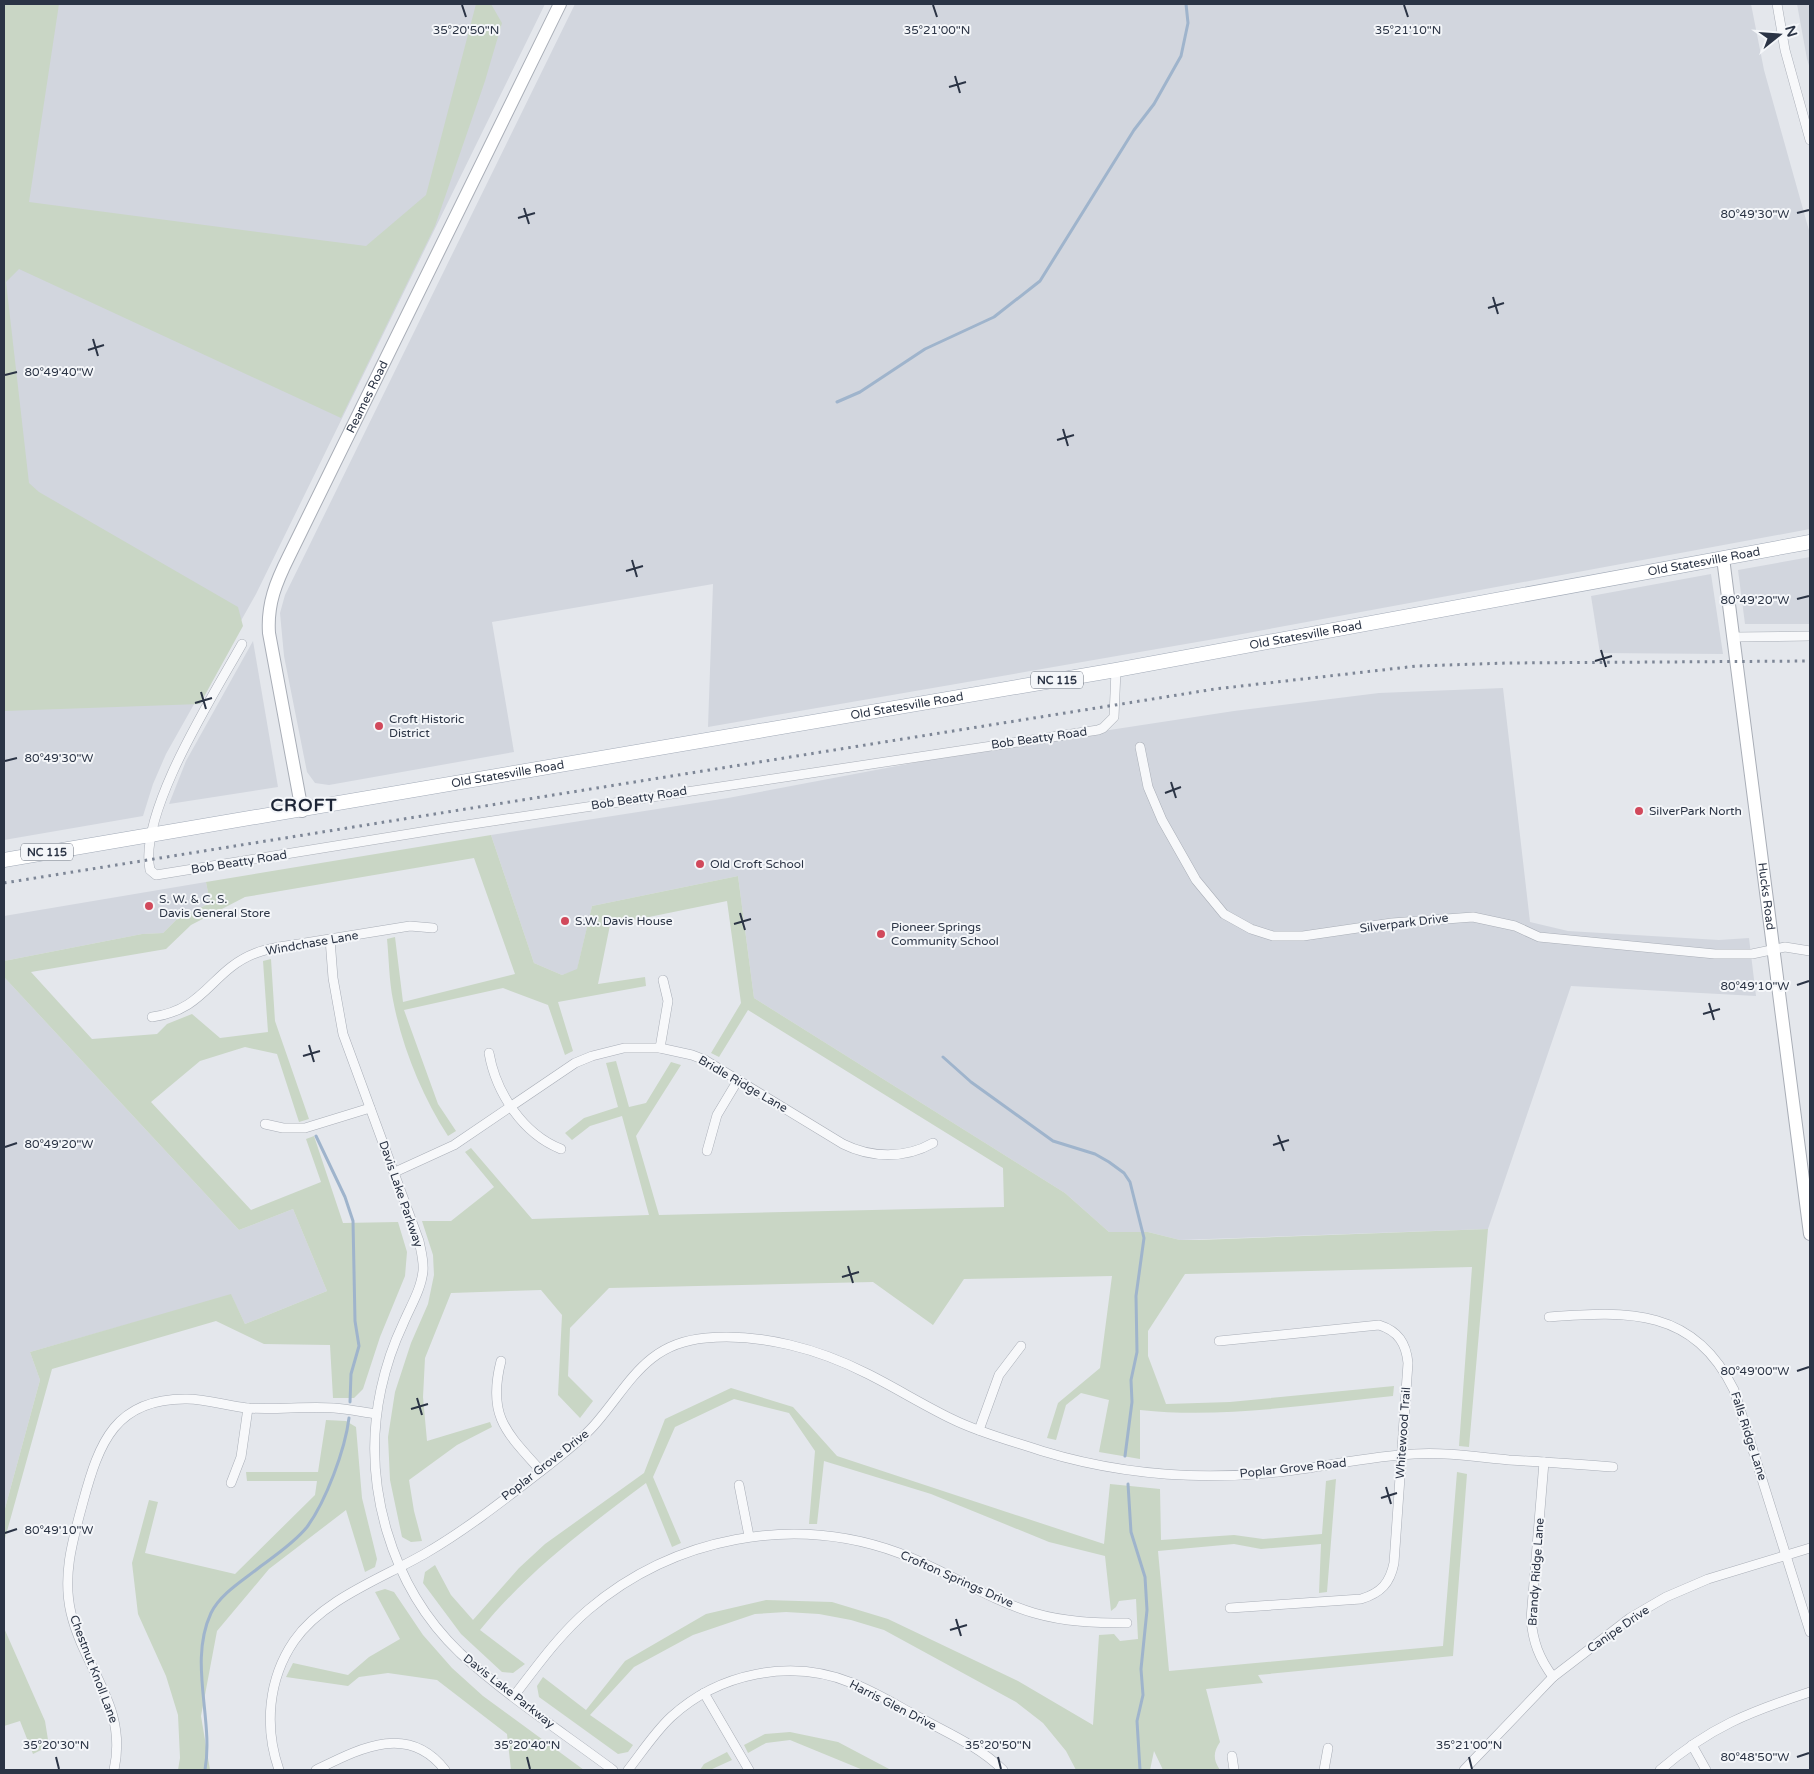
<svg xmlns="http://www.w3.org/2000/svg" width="1814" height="1774" font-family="'Varela Round',sans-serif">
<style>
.built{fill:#d2d6de}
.green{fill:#c9d6c5}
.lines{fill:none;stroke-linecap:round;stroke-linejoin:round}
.stream{stroke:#9fb4cc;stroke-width:3}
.minor-casing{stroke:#a9aeb7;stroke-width:10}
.secondary-casing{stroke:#a9aeb7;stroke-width:14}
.primary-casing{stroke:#a3abb8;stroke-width:15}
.minor{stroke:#f7f8fa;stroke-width:9}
.secondary{stroke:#fff;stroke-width:12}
.primary{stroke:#fff;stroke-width:14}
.rail{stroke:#7d8696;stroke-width:3;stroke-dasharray:2.5 5;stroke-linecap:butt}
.ticks{fill:none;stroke:#2b3445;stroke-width:2}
.poi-dot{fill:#d1495b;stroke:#f4f6f9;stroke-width:2}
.labels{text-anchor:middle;stroke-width:4;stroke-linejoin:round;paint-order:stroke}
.shield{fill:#f4f6f9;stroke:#676e7b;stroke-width:1}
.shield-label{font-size:11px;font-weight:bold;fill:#2b3445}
.street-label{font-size:12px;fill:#2b3445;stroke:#f4f6f9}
.poi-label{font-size:12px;fill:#2b3445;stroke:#f4f6f9;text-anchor:start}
.district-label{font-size:18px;font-weight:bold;letter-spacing:1px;fill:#1d2536;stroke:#f4f6f9}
.ticks-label{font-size:12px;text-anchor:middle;fill:#2b3445;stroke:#f4f6f9;stroke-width:4;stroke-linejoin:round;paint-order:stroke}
</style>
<rect width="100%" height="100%" fill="#e4e7ec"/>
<!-- built -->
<g class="built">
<path d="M4,4H545L256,594L166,754L153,784L143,816L4,840Z"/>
<path d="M575,4H1751L1764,70L1810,234V529L1226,637L708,727L713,584L492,622L514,752L329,785L315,783L307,772L284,656L280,613L285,595Z"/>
<path d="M1797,4H1810V69L1807,59Z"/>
<path d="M1810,557V624H1745L1738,570Z"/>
<path d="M1711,574L1723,654L1600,653L1591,596Z"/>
<path d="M253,641L278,787L169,804L186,761Z"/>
<path d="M1503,688L1530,922L1568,931L1719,940L1749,938L1756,996L1571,986L1488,1229L1180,1240L1148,1232H1109L1065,1193L754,998L738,876L592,906L577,970L562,975L534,963L491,835L728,798L992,748L1234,711L1379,693Z"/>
<path d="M206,882L210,903L176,920L163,933L142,934L4,961V916Z"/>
<path d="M4,977L239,1230L293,1209L327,1291L245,1324L231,1295L30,1352L40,1380L4,1512Z"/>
</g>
<!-- green -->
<g class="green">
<path d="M4,4H59L29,202L366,246L426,195L476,4H491L502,23L485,81L435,226L341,418L19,269L6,282L29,483L39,492L238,607L243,626L200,704L4,711Z"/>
<path d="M491,835L534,963L562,975L577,969L592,906L738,876L754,998L1065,1193L1109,1232H1148L1180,1240H1199L1488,1229L1469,1447L1459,1446L1472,1267L1185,1274L1148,1331V1356L1166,1404L1230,1402L1394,1386L1393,1396C1309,1404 1224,1419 1140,1410V1459L1099,1452L1109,1400L1081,1393L1066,1405L1056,1440L1047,1438L1058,1403L1100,1368L1112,1276L964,1279L933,1325L873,1282L609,1288L570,1328L568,1376L593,1401L580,1418L558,1395L562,1315L541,1290L451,1293L425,1358L423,1397L427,1441L490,1422L492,1427L457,1445L409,1480L414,1511L422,1541L411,1542L402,1537L390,1480L388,1437L395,1392L411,1343L428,1304L434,1275L433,1255L422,1221H451L494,1187L465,1152L471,1148L532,1219L649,1215L622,1116L590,1126L572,1140L565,1133L584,1118L618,1107L606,1063L616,1061L629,1107L646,1103L671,1062L681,1065L636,1136L659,1215L1004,1207L1003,1168L748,1010L719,1057L711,1053L741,1003L727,901L610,925L598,984L645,977L646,986L558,1002L573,1051L565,1055L548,1005L503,988L404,1010L438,1104L456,1131L448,1136C422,1096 402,1047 393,1000C389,980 389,959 387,939L395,937L403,1002L515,974L474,858L245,897L191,925L166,949L31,972L92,1039L157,1034L167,1024L192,1014L220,1038L268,1032L263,961L271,959L275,1021L309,1119L299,1122L277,1054L245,1047L200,1061L151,1102L251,1210L321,1182L306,1139L314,1136L343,1223L398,1222L407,1252L405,1276L380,1337L363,1389L354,1398H333L330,1345L264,1344L216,1321L52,1369L4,1542V1512L40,1380L30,1352L231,1294L245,1324L327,1291L293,1209L239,1230L4,977V961L142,934L163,933L176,920L210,903L206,882Z"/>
<path d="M731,1388L793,1407L837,1456L1104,1544L1110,1484L1160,1489L1161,1540L1234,1535L1263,1539L1322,1534L1326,1481L1336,1479L1327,1592L1319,1593L1321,1544L1261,1549L1234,1544L1158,1551L1169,1671L1443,1646L1457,1472L1467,1474L1453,1656L1258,1675L1263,1683L1206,1689L1220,1742C1213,1752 1213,1760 1220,1770H1163L1154,1751L1150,1770H1076L1066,1751L1043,1723L1016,1702L884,1630L851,1620L819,1614L786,1612L755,1614L693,1635L634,1667L590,1715L633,1745L628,1752L618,1754L539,1697L537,1686L543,1677L586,1710L625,1661L706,1614L766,1600L832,1602L888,1619L1018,1681L1093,1725L1099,1635L1114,1634L1120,1641L1138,1639L1136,1599L1119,1601L1116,1607L1111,1611L1105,1556L1049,1542L931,1494L824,1461L817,1524H809L815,1451L789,1413L734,1399L675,1427L653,1477L681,1543L672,1547L646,1483C585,1529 529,1570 480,1630L525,1664L513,1673L502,1672L461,1634L423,1583L425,1572L435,1565L451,1595L473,1620L519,1568L545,1544L644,1473L665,1419Z"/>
<path d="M326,1420L346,1421L356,1427L362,1498L377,1559L375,1567L365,1572L346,1510L269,1569L217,1631L201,1716L210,1770H178L180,1758L178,1715L166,1676L138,1614L132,1563L149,1500L158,1502L145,1553L235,1574L315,1495L317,1481H247L246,1472H318Z"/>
<path d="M385,1589L394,1592L423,1635L452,1668L483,1696L584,1770H511L507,1734L437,1680L388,1673L359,1677L348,1686L286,1677L293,1663L348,1675L369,1657L400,1639L375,1592Z"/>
<path d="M4,1628L45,1721L49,1746L33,1754L20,1721L4,1726Z"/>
<path d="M790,1732L838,1742L891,1770H863L790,1740L766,1743L748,1753L744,1745L765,1734Z"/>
<path d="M727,1752L732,1760L710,1770H700L704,1764Z"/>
</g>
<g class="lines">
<!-- stream -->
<g class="stream">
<path d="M837,402L860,392L925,349L994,317L1040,281L1134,130L1154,104L1181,56L1188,23L1186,4"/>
<path d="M943,1057L971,1082L1053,1141L1095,1154L1109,1162L1124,1173L1130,1182L1144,1238L1136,1296L1137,1352L1131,1380L1132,1402L1125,1456"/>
<path d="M316,1136L345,1197L353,1221L355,1321L359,1346L351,1374L350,1402"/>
<path d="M1128,1484L1131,1532L1145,1577L1147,1610L1141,1669L1143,1695L1137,1721L1140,1770"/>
<path d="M205,1770C214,1719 188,1663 211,1613C221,1593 244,1580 261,1566C276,1555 295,1542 307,1527C326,1501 345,1450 349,1418"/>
</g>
<!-- minor casing -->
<g class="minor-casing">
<g id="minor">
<path d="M1777,4L1785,50L1810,140"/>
<path d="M1734,637L1810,636"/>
<path d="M242,644C213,696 138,813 150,870L156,875L446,828L1098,730L1103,728L1114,717L1116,670"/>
<path d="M1140,747L1148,787L1162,820L1196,880L1224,914L1251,929L1273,936H1303L1392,923L1473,917L1515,926L1539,937L1715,954H1752L1785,947L1810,951"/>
<path d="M330,939L333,978L343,1034L419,1241C421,1251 424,1261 423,1271C421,1290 410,1307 403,1324C393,1345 386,1366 381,1389C361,1482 390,1586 460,1653C507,1696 562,1732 613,1770"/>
<path d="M152,1017C206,1010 211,970 256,953C271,947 289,946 305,943C340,937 375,932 410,926L433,928"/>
<path d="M660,1048L668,1001L663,980"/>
<path d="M489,1053C496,1093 523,1134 561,1149"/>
<path d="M265,1124L283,1128H305L370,1108"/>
<path d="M707,1151L717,1115L738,1080"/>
<path d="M395,1172L454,1145L575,1063L592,1056L624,1048H660L692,1055L705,1060L843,1144C871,1158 905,1159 933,1143"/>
<path d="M1549,1317C1629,1311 1694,1308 1734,1390L1810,1632"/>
<path d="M1219,1341L1379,1325C1398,1331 1406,1343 1408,1363L1394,1563C1390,1583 1381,1593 1361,1599L1230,1608"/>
<path d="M501,1361C487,1416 506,1432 541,1471"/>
<path d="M979,1430L999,1375L1021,1346"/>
<path d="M1544,1462L1531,1619C1533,1642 1539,1658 1553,1677"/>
<path d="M231,1483L241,1457L248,1408"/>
<path d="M739,1485L749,1536"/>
<path d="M704,1693L749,1770"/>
<path d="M514,1696C537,1666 559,1635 588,1610C674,1537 793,1514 899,1553C945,1570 987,1599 1034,1613C1065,1622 1095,1623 1127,1623"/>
<path d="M1692,1745L1706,1770"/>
<path d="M1232,1756L1234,1770"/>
<path d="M114,1770C128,1706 85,1671 71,1613C62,1575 73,1539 83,1502C99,1443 115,1398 187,1399C207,1399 227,1406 247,1408C276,1410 306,1406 334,1408C348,1409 362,1412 376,1414"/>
<path d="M279,1770C264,1727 268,1679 294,1641C323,1599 383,1578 426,1553C469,1528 510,1495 549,1465C566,1451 583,1439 597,1422C631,1382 647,1343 706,1338C761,1333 819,1349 868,1374C896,1388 923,1405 952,1419C980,1433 1012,1441 1042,1451C1121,1475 1205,1481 1287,1471C1329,1466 1371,1456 1414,1454C1446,1452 1477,1457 1509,1460C1544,1462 1578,1464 1613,1467"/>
<path d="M316,1770C359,1749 408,1722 445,1770"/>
<path d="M628,1770C642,1752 655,1732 671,1717C719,1673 791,1658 852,1683C873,1691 893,1703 913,1714C943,1731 978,1745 1003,1770"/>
<path d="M1324,1770L1328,1748"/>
<path d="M1464,1770L1553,1677L1630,1618L1666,1597L1708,1579L1810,1548"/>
<path d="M1660,1770C1710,1727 1749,1712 1810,1692"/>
</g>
</g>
<!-- secondary casing -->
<g class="secondary-casing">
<g id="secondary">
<path id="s1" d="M1723,558L1810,1234"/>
<path id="s2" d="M302,811L269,633C267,604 276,582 289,556L560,4"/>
</g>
</g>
<!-- primary casing -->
<g class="primary-casing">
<g id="primary">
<path id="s3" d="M4,860L1116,670L1810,542"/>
</g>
</g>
<!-- minor -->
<use href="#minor" class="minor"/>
<!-- secondary -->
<use href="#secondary" class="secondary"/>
<!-- primary -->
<use href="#primary" class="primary"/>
<!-- rail -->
<path class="rail" d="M4,883L1215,689L1417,666L1508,663L1810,661"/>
</g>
<!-- ticks -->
<path class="ticks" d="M462,5L466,17M933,5L937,17M1404,5L1408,17M955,76L960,93M949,87L966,82M524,208L529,224M1797,213L1809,210M518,218L535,213M1493,297L1498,314M1488,308L1504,303M93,339L98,356M88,350L104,345M5,375L17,372M1063,429L1068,446M1057,440L1074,435M632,560L637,577M626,571L643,566M1797,599L1809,596M1601,650L1606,667M1595,661L1612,656M201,692L206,709M195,703L212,698M5,761L17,758M1171,782L1176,798M1165,793L1181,787M740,913L745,930M734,924L751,919M1797,985L1809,981M1709,1003L1714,1020M1703,1014L1720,1009M309,1045L314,1062M303,1056L320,1051M1278,1135L1284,1151M1273,1145L1289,1140M5,1147L17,1143M848,1266L853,1283M842,1277L859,1272M1797,1371L1809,1367M417,1398L422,1415M411,1409L428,1404M1386,1487L1391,1504M1381,1498L1397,1493M5,1533L17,1529M956,1619L961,1636M950,1630L967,1625M56,1757L59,1769M527,1757L530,1769M998,1757L1001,1769M1469,1757L1472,1769M1797,1757L1809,1753"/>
<!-- markers -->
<g class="poi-dot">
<circle cx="379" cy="726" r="5"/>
<circle cx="1639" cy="811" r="5"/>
<circle cx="700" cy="864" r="5"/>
<circle cx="149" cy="906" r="5"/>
<circle cx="565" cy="921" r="5"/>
<circle cx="881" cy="934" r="5"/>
</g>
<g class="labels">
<!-- shield labels -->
<g class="shield">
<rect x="1031" y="671.5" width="52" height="17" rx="4"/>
<rect x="21" y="843.5" width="52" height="17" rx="4"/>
</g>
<g class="shield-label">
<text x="1057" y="684">NC 115</text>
<text x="47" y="856">NC 115</text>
</g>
<!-- street labels -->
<g class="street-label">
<text dy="4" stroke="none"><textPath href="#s2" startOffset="439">Reames Road</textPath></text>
<text dy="4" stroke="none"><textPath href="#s3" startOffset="1726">Old Statesville Road</textPath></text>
<text dy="4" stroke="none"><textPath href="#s3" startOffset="1321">Old Statesville Road</textPath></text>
<text dy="4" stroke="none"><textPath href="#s3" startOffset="916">Old Statesville Road</textPath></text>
<text transform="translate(1039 738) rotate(-8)" y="4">Bob Beatty Road</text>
<text dy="4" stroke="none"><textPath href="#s3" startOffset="511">Old Statesville Road</textPath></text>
<text transform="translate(639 798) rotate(-9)" y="4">Bob Beatty Road</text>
<text transform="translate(239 862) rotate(-9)" y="4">Bob Beatty Road</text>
<text dy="4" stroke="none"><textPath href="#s1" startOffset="341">Hucks Road</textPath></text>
<text transform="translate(1404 923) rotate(-7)" y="4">Silverpark Drive</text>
<text transform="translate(312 943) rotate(-10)" y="4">Windchase Lane</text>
<text transform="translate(743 1084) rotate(30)" y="4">Bridle Ridge Lane</text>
<text transform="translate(401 1194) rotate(71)" y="4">Davis Lake Parkway</text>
<text transform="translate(1403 1433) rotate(-86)" y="4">Whitewood Trail</text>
<text transform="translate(1749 1436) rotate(72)" y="4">Falls Ridge Lane</text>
<text transform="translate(545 1465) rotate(-38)" y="4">Poplar Grove Drive</text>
<text transform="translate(1293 1468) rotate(-6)" y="4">Poplar Grove Road</text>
<text transform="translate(1536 1572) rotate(-86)" y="4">Brandy Ridge Lane</text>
<text transform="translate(957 1579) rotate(24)" y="4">Crofton Springs Drive</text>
<text transform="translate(1618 1629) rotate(-35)" y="4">Canipe Drive</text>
<text transform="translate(94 1669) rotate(69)" y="4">Chestnut Knoll Lane</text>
<text transform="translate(509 1691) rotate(38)" y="4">Davis Lake Parkway</text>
<text transform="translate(893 1705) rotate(27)" y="4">Harris Glen Drive</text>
</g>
<!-- poi labels -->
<g class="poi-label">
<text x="389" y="723">Croft Historic<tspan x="389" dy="14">District</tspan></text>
<text x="1649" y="815">SilverPark North</text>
<text x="710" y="868">Old Croft School</text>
<text x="159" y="903">S. W. &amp; C. S.<tspan x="159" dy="14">Davis General Store</tspan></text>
<text x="575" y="925">S.W. Davis House</text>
<text x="891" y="931">Pioneer Springs<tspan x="891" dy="14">Community School</tspan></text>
</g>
<!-- district labels -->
<g class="district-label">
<text x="304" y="811">CROFT</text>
</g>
</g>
<g class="ticks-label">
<text x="466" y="34">35°20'50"N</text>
<text x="937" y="34">35°21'00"N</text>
<text x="1408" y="34">35°21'10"N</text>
<text x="1755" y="218">80°49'30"W</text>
<text x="59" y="376">80°49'40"W</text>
<text x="1755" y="604">80°49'20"W</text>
<text x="59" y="762">80°49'30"W</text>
<text x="1755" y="990">80°49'10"W</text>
<text x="59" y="1148">80°49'20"W</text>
<text x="1755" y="1375">80°49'00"W</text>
<text x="59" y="1534">80°49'10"W</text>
<text x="56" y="1749">35°20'30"N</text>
<text x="527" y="1749">35°20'40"N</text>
<text x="998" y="1749">35°20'50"N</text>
<text x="1469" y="1749">35°21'00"N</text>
<text x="1755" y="1761">80°48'50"W</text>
</g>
<!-- border -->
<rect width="1814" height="1774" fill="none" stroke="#2b3445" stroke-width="10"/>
<!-- north arrow -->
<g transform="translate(1779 35) rotate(73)" stroke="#f4f6f9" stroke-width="4" paint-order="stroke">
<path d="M0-4L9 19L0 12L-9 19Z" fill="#2b3445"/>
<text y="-8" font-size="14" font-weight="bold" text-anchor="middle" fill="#2b3445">N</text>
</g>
</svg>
